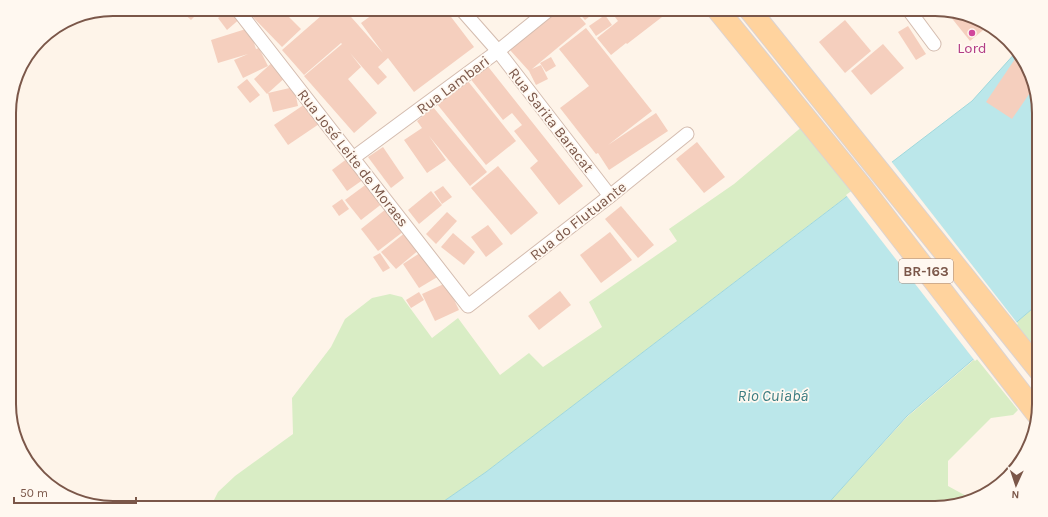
<svg xmlns="http://www.w3.org/2000/svg" width="1048" height="517" font-family="Karla,sans-serif">
<style>
.green{fill:#d9edc5}
.water{fill:#bbe7ea;stroke:#a0d8dc}
.pier{fill:#fef4e9}
.building{fill:#f5cfbe}
.lines{fill:none;stroke-linecap:round;stroke-linejoin:round}
.street-casing{stroke:#d4bcaf;stroke-width:15}
.primary-casing{stroke:#ddd3d0;stroke-width:23}
.street{stroke:#fff;stroke-width:13}
.primary{stroke:#ffd39e;stroke-width:21}
.hotel-dot{fill:#d1479c;stroke:#fff8f0;stroke-width:1.5}
.labels{text-anchor:middle;stroke-width:3.5;stroke-linejoin:round;paint-order:stroke}
.shield{fill:#fff8f0;stroke:#a3877b;stroke-width:1}
.shield-label{font-size:14px;font-weight:bold;fill:#7b5749}
.hotel-label{font-size:15px;fill:#b23c85;stroke:#fff8f0}
.street-label{font-size:15px;fill:#7b5749;stroke:#fff8f0}
.water-label{font-size:16px;font-style:italic;fill:#3b7c81;stroke:#fff8f0}
.rim{fill:none;stroke:#7b5749;stroke-width:2}
</style>
<rect width="100%" height="100%" fill="#fef4e9"/>
<!-- green -->
<g class="green">
<path d="M804,125L859,187L486,472L434,508H210L218,492L235,476L293,434L292,398L331,347L345,319L372,298L390,294L402,297L432,338L458,318L500,375L529,353L543,367L602,327L589,302L677,241L669,229L734,184Z"/>
<path d="M1039,303V363L1011,327Z"/>
<path d="M976,358L1018,410L1013,415L991,418L948,461V486L970,498L942,508H824L907,417Z"/>
</g>
<!-- water -->
<path class="water" d="M1017,51L1021,55L1038,100L1039,303L907,416L824,508H434L486,472L972,101Z"/>
<!-- pier -->
<path class="pier" d="M891,161L1018,324L975,361L846,195Z"/>
<!-- building -->
<g class="building">
<path d="M179,9H202L191,20Z"/>
<path d="M209,9H225L226,11L214,17Z"/>
<path d="M230,9H235L242,17L227,30L218,18Z"/>
<path d="M245,9H281L301,29L282,47Z"/>
<path d="M329,9H344L383,53L361,23L380,9H445L474,47L414,92L388,58L378,67L387,77L378,85L350,53L361,67L348,79L377,113L354,133L304,76L342,44L341,43L304,75L282,50Z"/>
<path d="M559,9H573L586,24L532,69L541,65L548,79L536,85L529,71L510,50Z"/>
<path d="M575,9H599L585,20Z"/>
<path d="M616,9H655L662,17L627,44L626,43L611,55L597,38L618,21L612,13Z"/>
<path d="M946,11L981,20L988,26L970,41Z"/>
<path d="M605,15L612,25L596,36L589,26Z"/>
<path d="M845,20L871,51L845,73L819,42Z"/>
<path d="M908,26L926,54L916,60L898,32Z"/>
<path d="M249,28L256,49L259,48L268,66L243,78L234,60L248,54L218,63L211,40Z"/>
<path d="M586,28L652,111L608,145L656,113L668,131L609,170L598,153L596,154L560,108L589,86L559,49Z"/>
<path d="M883,44L904,68L871,95L851,71Z"/>
<path d="M1019,53L1021,55L1034,87L1012,119L986,102Z"/>
<path d="M551,57L556,66L546,72L540,63Z"/>
<path d="M275,60L288,75L267,94L254,79Z"/>
<path d="M486,64L583,186L559,205L530,168L538,161L514,131L522,125L512,113L503,120L469,77Z"/>
<path d="M247,79L260,95L250,103L237,87Z"/>
<path d="M467,80L516,141L486,165L437,104Z"/>
<path d="M294,87L298,106L273,112L268,93Z"/>
<path d="M308,102L322,122L288,145L274,125Z"/>
<path d="M433,107L487,172L470,186L429,136L446,160L427,173L404,140L422,128L417,121Z"/>
<path d="M697,142L725,177L704,193L676,159Z"/>
<path d="M383,147L404,178L391,188L368,157Z"/>
<path d="M348,158L364,179L347,191L332,170Z"/>
<path d="M498,166L538,213L511,235L471,188Z"/>
<path d="M368,183L383,203L361,220L345,200Z"/>
<path d="M443,186L452,197L442,204L434,192Z"/>
<path d="M431,191L442,205L419,224L408,210Z"/>
<path d="M342,199L349,209L339,216L332,206Z"/>
<path d="M621,206L654,245L638,258L605,219Z"/>
<path d="M386,209L404,231L378,251L361,229Z"/>
<path d="M447,212L457,221L436,244L426,234Z"/>
<path d="M488,225L503,244L486,257L471,237Z"/>
<path d="M406,232L420,249L396,269L381,252Z"/>
<path d="M610,232L632,260L601,283L580,255Z"/>
<path d="M453,233L475,252L464,265L441,247Z"/>
<path d="M423,251L439,276L419,288L403,264Z"/>
<path d="M380,253L390,268L383,272L373,257Z"/>
<path d="M446,283L459,310L435,321L422,294Z"/>
<path d="M560,291L571,305L539,330L528,316Z"/>
<path d="M419,292L424,300L411,308L406,300Z"/>
</g>
<g class="lines">
<!-- street casing -->
<g class="street-casing">
<g id="street">
<path d="M237,9L468,306L610,196L687,134"/>
<path d="M461,9L498,51L610,196"/>
<path d="M908,9L934,44"/>
<path d="M353,158L498,51L550,9"/>
</g>
</g>
<!-- primary casing -->
<g class="primary-casing">
<g id="primary">
<path d="M717,9L861,186L1037,414"/>
<path d="M749,9L1039,370"/>
</g>
</g>
<!-- street -->
<use href="#street" class="street"/>
<!-- primary -->
<use href="#primary" class="primary"/>
</g>
<!-- markers -->
<circle class="hotel-dot" cx="972" cy="33" r="4"/>
<g class="labels">
<!-- shield labels -->
<rect class="shield" x="899" y="259" width="54" height="24" rx="3"/>
<g class="shield-label">
<text x="926" y="276">BR-163</text>
</g>
<!-- hotel labels -->
<g class="hotel-label">
<text x="972" y="53">Lord</text>
</g>
<!-- street labels -->
<g class="street-label">
<text transform="translate(453 85) rotate(-37)" y="5">Rua Lambari</text>
<text transform="translate(551 120) rotate(52)" y="5">Rua Sarita Baracat</text>
<text transform="translate(353 158) rotate(52)" y="5">Rua José Leite de Moraes</text>
<text transform="translate(578 221) rotate(-38)" y="5">Rua do Flutuante</text>
</g>
<!-- water labels -->
<g class="water-label">
<text x="773" y="401">Rio Cuiabá</text>
</g>
</g>
<!-- crop -->
<path d="M0 0H1048V517H0ZM113 16H935A97 97 0 0 1 1032 113V404A97 97 0 0 1 935 501H113A97 97 0 0 1 16 404V113A97 97 0 0 1 113 16Z" fill="#fff8f0" fill-rule="evenodd"/>
<path class="rim" d="M113 16H935A97 97 0 0 1 1032 113V404A97 97 0 0 1 935 501H113A97 97 0 0 1 16 404V113A97 97 0 0 1 113 16Z"/>
<!-- north arrow -->
<g transform="translate(1016 485) rotate(183)" stroke="#fff8f0" stroke-width="3" paint-order="stroke">
<path d="M0-3L7 15L0 10L-7 15Z" fill="#7b5749"/>
<text y="-6" font-size="11" font-weight="bold" text-anchor="middle" fill="#7b5749">N</text>
</g>
<!-- scale -->
<path d="M14 497v6h122v-6" fill="none" stroke="#7b5749" stroke-width="2"/>
<text x="20" y="497" font-size="12" fill="#7b5749" stroke="#fff8f0" stroke-width="3" paint-order="stroke">50 m</text>
</svg>
